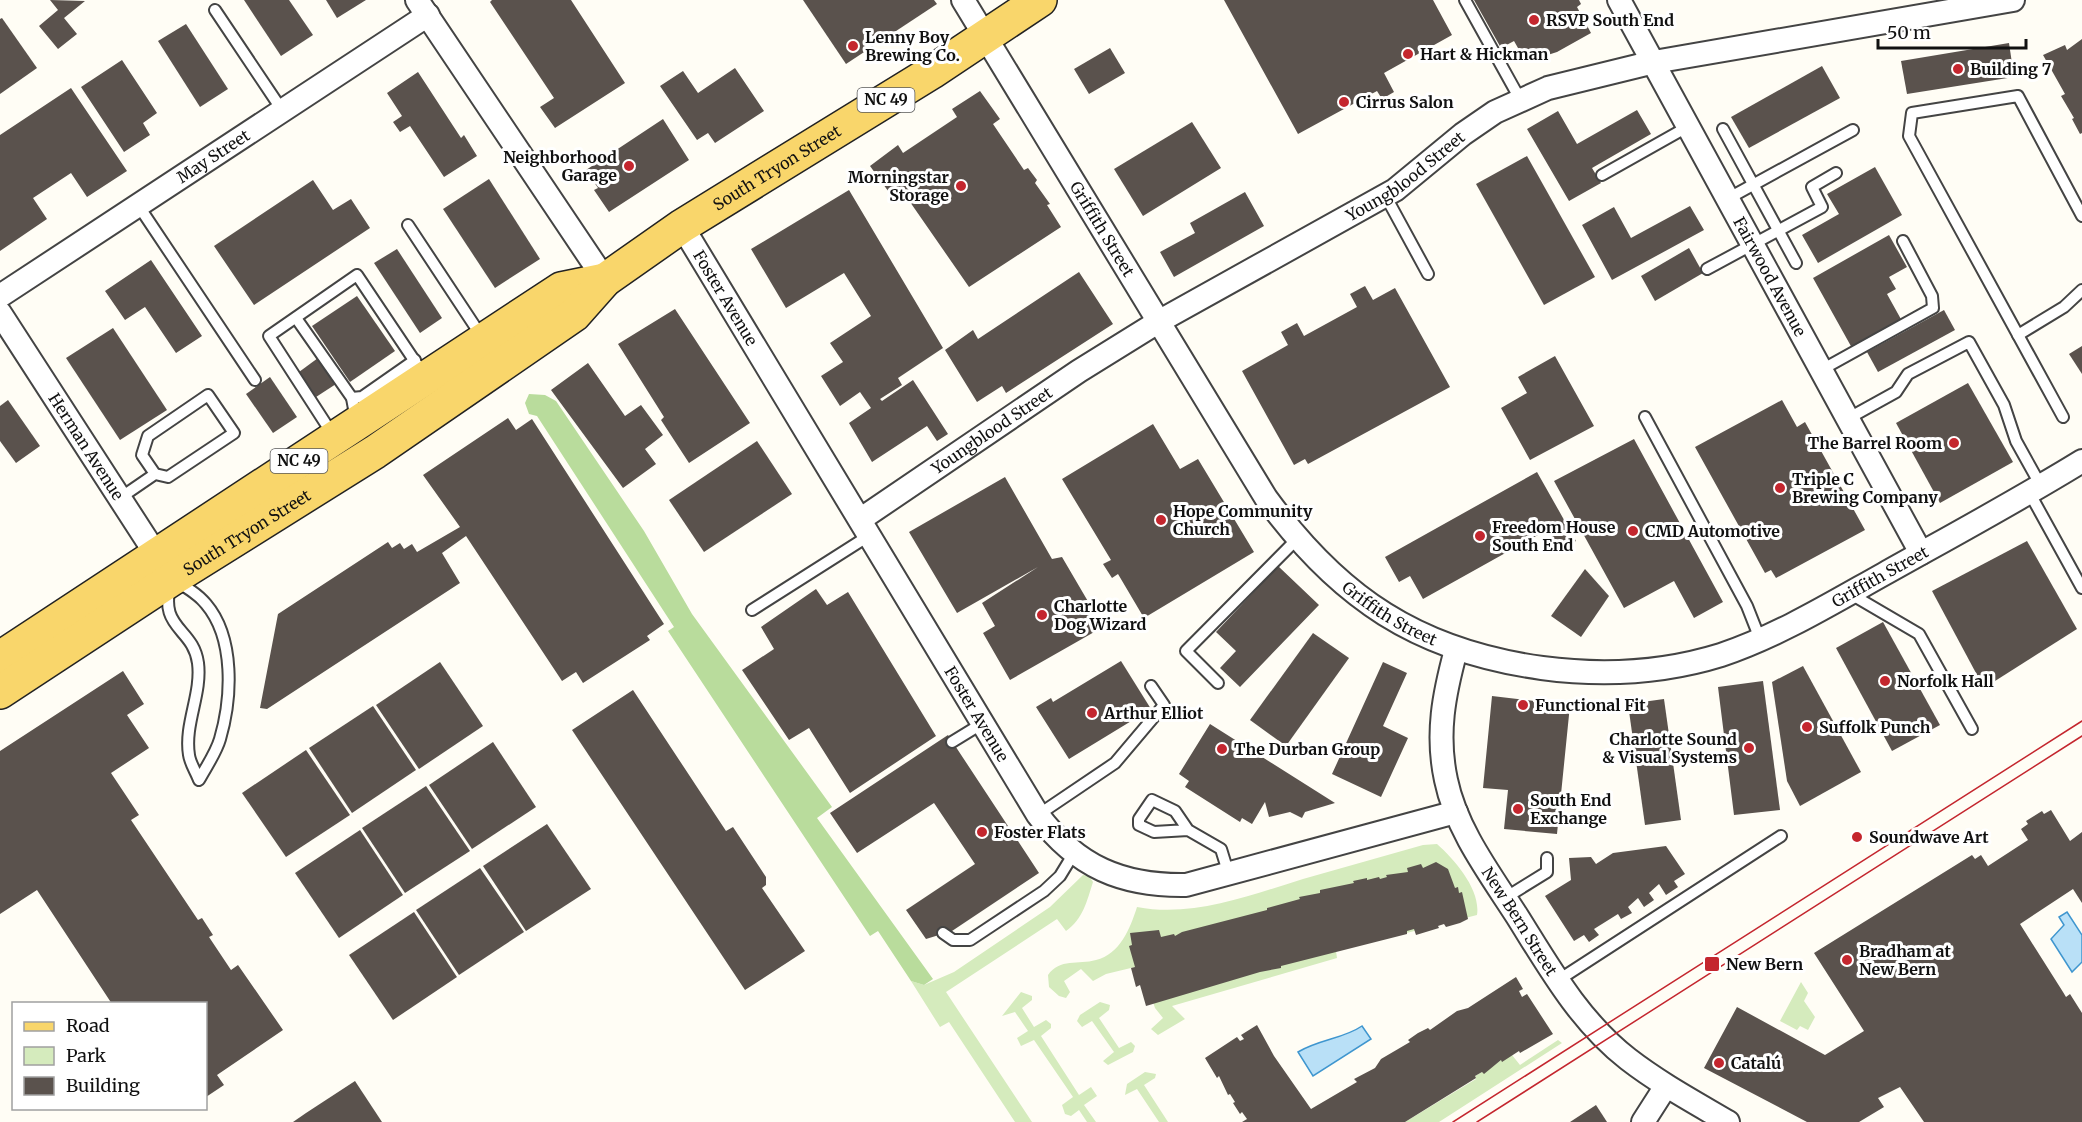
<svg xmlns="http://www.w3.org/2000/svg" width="2082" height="1122" font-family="Merriweather,serif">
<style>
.green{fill:#d5ebbd}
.forest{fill:#b9dc9c}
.water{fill:#b9e0f7;stroke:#3f96cf;stroke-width:1.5}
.building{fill:#5a524d}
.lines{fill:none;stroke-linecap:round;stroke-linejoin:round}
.lane-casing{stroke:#444;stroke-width:14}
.street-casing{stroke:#444;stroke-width:26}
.primary-casing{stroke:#222;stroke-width:36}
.lane{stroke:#fff;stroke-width:10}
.street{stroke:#fff;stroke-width:22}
.primary{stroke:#f9d66b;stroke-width:33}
.tram{stroke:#c4262e;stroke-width:1.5}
.poi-dot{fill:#c4262e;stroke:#fff;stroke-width:2}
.labels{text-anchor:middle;stroke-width:6;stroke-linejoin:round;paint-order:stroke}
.shield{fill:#fff;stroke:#585858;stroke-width:1.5}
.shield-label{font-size:15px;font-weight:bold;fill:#111}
.poi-label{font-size:16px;font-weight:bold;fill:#111;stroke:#fff;text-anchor:start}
.street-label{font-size:16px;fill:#111;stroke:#fff}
</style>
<rect width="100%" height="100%" fill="#fffdf5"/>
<!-- green -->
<g class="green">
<path d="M1437,844C1455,860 1481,890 1477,915L1336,951L1337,958L1172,1006L1185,1019L1158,1035L1151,1029L1163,1018L1155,1008L1135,949V967L1106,974L1093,981L1081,969L1064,981L1070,992L1066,998L1059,996L1049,987L1048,975C1060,958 1078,965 1096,960C1120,954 1130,929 1137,907C1193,918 1251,895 1303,879C1343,868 1383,856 1423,845Z"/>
<path d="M1083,875L1089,876L1093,882C1087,901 1083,919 1066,931L1057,919L946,992L1032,1122H1015L949,1022L940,1027L911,981L924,985L954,972L1050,907Z"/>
<path d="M1801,982L1808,993L1804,1001L1815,1017L1808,1030L1800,1026L1797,1030L1780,1021Z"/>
<path d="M1021,992L1032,996V1000L1022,1008L1034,1027L1046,1020L1051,1024V1028L1041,1036L1079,1095L1091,1087L1097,1096L1084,1105L1096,1122H1087L1079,1110L1071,1116L1065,1114L1062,1105L1073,1097L1034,1040L1021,1046L1017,1038L1028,1031L1015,1012L1002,1016Z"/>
<path d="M1100,1002L1110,1005L1109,1010L1099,1018L1119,1048L1131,1042L1135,1046L1133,1052L1108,1065L1103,1061L1114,1052L1092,1021L1082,1027L1077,1021L1080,1015Z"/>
<path d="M1558,1040L1562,1043L1439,1122H1405L1476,1079L1475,1076L1482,1072L1484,1073L1501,1060L1512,1055L1520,1065Z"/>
<path d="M1145,1072L1156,1074L1155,1078L1144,1085L1168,1122H1159L1137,1089L1125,1095L1127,1084Z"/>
</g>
<!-- forest -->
<path class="forest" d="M529,394L545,395L556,401L644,531L692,614L832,807L817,818L933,979L924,985L911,981L878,931L870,936L668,631L674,627L537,416L529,414L525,403Z"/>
<!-- water -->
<g class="water">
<path d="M2067,912L2082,935V962L2072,972L2051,939L2064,925L2059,917Z"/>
<path d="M1362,1026L1371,1039L1313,1076L1298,1052C1320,1039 1343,1039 1362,1026Z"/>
</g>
<!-- building -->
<g class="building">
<path d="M50,0L85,1L64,18L77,34L58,49L39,26L58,10Z"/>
<path d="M244,0H289L313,35L281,56Z"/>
<path d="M326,0H366L337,18Z"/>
<path d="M492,0H571L625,83L555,128L540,107L554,98L490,2Z"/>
<path d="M803,0H934L937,4L846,64Z"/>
<path d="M1224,0H1433L1452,35L1384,73L1394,92L1382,99L1377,91L1298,134Z"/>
<path d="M1474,0H1579L1581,4L1577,7L1591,33L1557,52L1526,62L1514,41L1501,48Z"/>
<path d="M2,18L37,68L0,94V19Z"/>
<path d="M186,24L228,89L200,107L158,41Z"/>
<path d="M2082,39V133L2080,134L2072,119L2074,118L2061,96L2065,94L2043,55L2065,45L2067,50Z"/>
<path d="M2009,43L2014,77L1907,94L1901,61Z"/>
<path d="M1110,48L1125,73L1089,94L1074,69Z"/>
<path d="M122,60L157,113L143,123L150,135L124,152L81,87Z"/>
<path d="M1822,66L1840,98L1749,148L1731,117Z"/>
<path d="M735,68L764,111L715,143L708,133L697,140L660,86L683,71L698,93Z"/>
<path d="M418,72L461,138L464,135L477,156L444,177L410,126L400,132L393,122L402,116L387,93Z"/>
<path d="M71,88L127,171L87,197L71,173L33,198L47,219L0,251V135Z"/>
<path d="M980,91L1000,119L993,124L1024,170L1028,168L1037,180L1035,183L1050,204L1047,205L1061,227L969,287L901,189L891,195L870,166L898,145L903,153L957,117L952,109Z"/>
<path d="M1637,110L1651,134L1592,168L1601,183L1569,201L1527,129L1558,111L1577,144Z"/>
<path d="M663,119L689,160L609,212L594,190L598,188L586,170Z"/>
<path d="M1192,122L1221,168L1143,216L1114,169Z"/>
<path d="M1527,156L1595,277L1544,305L1476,184Z"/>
<path d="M1875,167L1902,215L1818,263L1802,235L1839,214L1827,194Z"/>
<path d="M489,179L540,259L495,288L443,209Z"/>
<path d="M313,180L333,210L351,199L370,228L254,305L214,246Z"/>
<path d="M849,190L943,348L898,378L902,385L880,399L882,401L913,380L948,434L937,441L927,426L872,462L849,423L871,408L860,392L840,406L821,376L843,362L830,343L871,316L844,273L786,308L751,249Z"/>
<path d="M1245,192L1264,226L1174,277L1160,252L1195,233L1190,223Z"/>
<path d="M1690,206L1704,230L1612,280L1582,225L1614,207L1631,238Z"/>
<path d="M1889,235L1907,267L1889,277L1896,289L1887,294L1902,321L1852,348L1813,278Z"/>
<path d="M1689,248L1703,273L1655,301L1641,276Z"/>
<path d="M397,249L442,318L420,333L374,263Z"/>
<path d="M151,260L202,336L176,353L145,307L125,320L105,291Z"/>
<path d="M1079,272L1113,324L1006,393L1002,386L977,402L945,350L973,330L978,339Z"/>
<path d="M1365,286L1373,300L1395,288L1450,387L1308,464L1305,459L1294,465L1242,371L1288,345L1281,332L1297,323L1304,336L1357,307L1350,294Z"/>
<path d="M357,296L395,351L350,382L312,326Z"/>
<path d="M675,309L750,423L689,463L661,420L664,417L618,344Z"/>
<path d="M1944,310L1955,330L1878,372L1867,352Z"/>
<path d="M113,328L167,410L120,440L66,358Z"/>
<path d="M2082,346V374L2069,354Z"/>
<path d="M1555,356L1594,426L1530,460L1501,408L1527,393L1518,377Z"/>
<path d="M318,358L336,384L316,397L299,372Z"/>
<path d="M588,363L625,416L641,405L663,435L645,449L656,464L623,488L551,390Z"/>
<path d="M270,377L297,417L273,433L246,394Z"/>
<path d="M1968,383L2013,462L1940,503L1896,423Z"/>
<path d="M8,400L40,446L16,463L0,441V406Z"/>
<path d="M1782,400L1797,427L1805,422L1865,530L1776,578L1771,570L1765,573L1695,447Z"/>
<path d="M508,418L516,430L532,419L664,624L647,636L650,640L583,683L576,672L562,681L466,536L442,553L460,583L267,709L260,708L278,614L388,542L392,548L400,543L404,549L412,544L417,552L460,527L423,475Z"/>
<path d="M1153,424L1180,469L1198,459L1254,552L1144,618L1118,574L1112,578L1103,564L1111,560L1062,479Z"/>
<path d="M1634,439L1723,602L1694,618L1674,581L1624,608L1554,481Z"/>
<path d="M757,441L792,494L704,552L669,500Z"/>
<path d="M1537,472L1576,541L1557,551L1545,531L1423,599L1410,576L1399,582L1385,557Z"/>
<path d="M1005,477L1052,559L1062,557L1103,627L1010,680L983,633L995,626L982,603L1038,567L957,613L909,532Z"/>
<path d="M2027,541L2077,629L1984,688L1932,591Z"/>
<path d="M1278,566L1319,605L1240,687L1220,668L1236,651L1216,632Z"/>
<path d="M1585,569L1609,596L1581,637L1551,616Z"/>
<path d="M816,589L827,605L848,592L936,736L850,793L809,728L789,740L742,670L774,649L761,627Z"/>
<path d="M1883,622L1940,725L1892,751L1836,648Z"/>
<path d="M1313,633L1349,658L1286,746L1250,720Z"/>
<path d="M1121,661L1151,709L1069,759L1036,707L1051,698L1053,702Z"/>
<path d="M440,662L483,726L419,769L376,705Z"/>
<path d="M1383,662L1407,673L1383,726L1408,738L1381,797L1332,774Z"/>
<path d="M1803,666L1861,772L1800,806L1787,781L1772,682Z"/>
<path d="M123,671L144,704L127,715L149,748L111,773L139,815L131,820L198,920L202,918L213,935L209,937L231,970L238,965L283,1030L217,1075L224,1085L206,1097V1004H112L37,890L0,914V751Z"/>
<path d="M1763,681L1780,810L1734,815L1718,687Z"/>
<path d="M633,690L726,831L733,827L766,877V885L762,888L805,951L745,990L572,730Z"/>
<path d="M1492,696L1570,705L1557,834L1504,829L1508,790L1483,788Z"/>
<path d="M1664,699L1681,820L1645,825L1628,704Z"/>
<path d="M373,706L416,770L352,813L309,748Z"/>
<path d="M1210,724L1335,803L1305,812L1302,818L1290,812L1269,817L1265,802L1252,824L1242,818L1240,822L1185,787L1189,781L1179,774Z"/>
<path d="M948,735L1039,873L952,931L926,939L906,910L975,864L934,803L857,853L830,813Z"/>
<path d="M493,742L536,807L472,849L429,785Z"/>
<path d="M306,750L350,815L286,857L242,793Z"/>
<path d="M426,786L470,851L405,893L362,828Z"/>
<path d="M2051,810L2070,841L2082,832V903L2073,889L2020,924L2063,992L2066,997L2070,994L2082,1013V1122H1924L1900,1087L1878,1098L1884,1107L1859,1122H1807L1704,1068L1737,1007L1825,1055L1864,1031L1814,953L1972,855L1975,859L1981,855L1988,866L2028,840L2021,829L2028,824L2026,821L2042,811L2044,814Z"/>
<path d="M547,824L591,889L526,931L483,866Z"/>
<path d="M360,830L403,895L339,938L295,873Z"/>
<path d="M1666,846L1685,874L1674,881L1678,887L1666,895L1659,884L1649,893L1654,900L1644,907L1638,898L1628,907L1632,913L1621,919L1618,914L1594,929L1599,935L1589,942L1584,935L1574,941L1545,896L1571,880L1569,858L1591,857L1596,864L1613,853Z"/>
<path d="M1436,862L1448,869L1455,888L1458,887L1459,893L1462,892L1468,919L1460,923L1446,927L1444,924L1438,926L1439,928L1416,935L1414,929L1407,931V934L1281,966V968L1260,972L1146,1006L1140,985L1136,987L1131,968L1135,967L1129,946L1132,945L1130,933L1159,930L1161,937L1174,934L1175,936L1182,932L1267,910V908L1300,899L1299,897L1320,893V890L1354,883L1353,881L1367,878V880L1379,877L1380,879L1387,877L1386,875L1408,872L1407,868L1421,864L1423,868Z"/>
<path d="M480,868L524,932L459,975L416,910Z"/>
<path d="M414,912L457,977L393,1020L349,955Z"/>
<path d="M1516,977L1523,989L1519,991L1522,997L1527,994L1553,1034L1520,1053L1519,1051L1502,1062L1501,1060L1484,1074L1482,1072L1475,1076L1476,1078L1405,1122H1242L1247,1119L1242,1112L1240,1114L1233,1103L1235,1102L1230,1094L1228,1095L1219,1076L1217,1078L1205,1058L1237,1037L1240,1041L1244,1039L1241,1035L1257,1025L1274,1056L1311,1109L1357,1082L1354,1079L1375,1068L1381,1059L1410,1042L1408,1040L1418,1033L1428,1028L1430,1030L1457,1011L1468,1008Z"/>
<path d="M355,1081L382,1122H293L306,1113Z"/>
<path d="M1596,1105L1607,1122H1570Z"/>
</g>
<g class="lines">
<!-- lane casing -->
<g class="lane-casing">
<g id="lane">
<path d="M1465,0L1520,99"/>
<path d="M215,10L282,110"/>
<path d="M1723,129L1796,263"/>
<path d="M1602,175L1689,126"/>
<path d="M1385,195L1428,274"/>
<path d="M1729,198L1853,130"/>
<path d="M138,205L255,380"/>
<path d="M408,225L482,337"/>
<path d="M1707,269L1822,207L1812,187L1836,173"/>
<path d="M296,318L352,398L356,420"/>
<path d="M2018,335L2064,307L2082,290"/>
<path d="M1823,369L1933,308L1932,296L1903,241"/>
<path d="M352,398L362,397L415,360"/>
<path d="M1645,417L1747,606L1760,639"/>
<path d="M2063,417L1909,136L1912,113L2018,96L2082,216"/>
<path d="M1849,418L1896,392L1908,374L1969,342L2004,405L2016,441L2041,486"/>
<path d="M333,435L269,336L357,275L424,375"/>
<path d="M2029,492L2082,588"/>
<path d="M120,498L155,474L168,477L234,433L208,395L148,436L142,455L155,474"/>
<path d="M172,579C184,586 197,593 206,604C235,638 232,698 220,739C216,753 206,767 199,780C196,772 190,763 189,755C184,724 202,694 198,663C193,626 156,630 172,579Z"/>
<path d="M1849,593L1919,634L1972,729"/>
<path d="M752,610L870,535"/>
<path d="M1218,683L1186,651L1298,538"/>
<path d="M952,742L983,723"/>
<path d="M1038,815L1115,763L1164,705L1151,686"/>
<path d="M1188,830L1154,832L1139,825V819L1152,800L1175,811L1188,830L1221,849L1229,875"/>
<path d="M1505,898L1547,872V858"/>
<path d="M943,933L953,940H970L1044,891L1060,876L1074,853"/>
<path d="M1557,981L1781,836"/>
</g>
</g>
<!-- street casing -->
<g class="street-casing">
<g id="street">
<path d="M417,0L605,280"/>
<path id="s1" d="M963,0L1266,498C1339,598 1418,651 1542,668C1602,676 1663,673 1721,655C1778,636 1832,603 1884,574C1950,537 2017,501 2082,461"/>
<path id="s2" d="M1619,0L1921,553"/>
<path id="s3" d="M682,226L1038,815C1077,867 1122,886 1186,885L1456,812"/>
<path id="s4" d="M0,296L428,15"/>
<path id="s5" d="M0,313L163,565"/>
<path id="s6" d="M861,519L1079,371L1158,322L1395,190L1463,134L1495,112L1548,88L1654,62L2013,0"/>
<path id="s7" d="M1456,650C1444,694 1436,734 1446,780C1456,829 1490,874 1517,916C1549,967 1579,1021 1628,1059C1659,1083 1694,1102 1728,1122"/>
<path d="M1643,1122L1666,1086"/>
</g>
</g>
<!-- primary casing -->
<g class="primary-casing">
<g id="primary">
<path d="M0,658L561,289L605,280"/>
<path id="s8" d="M0,692L172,579L375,452L574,315L605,280L682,226L932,72L1040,0"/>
</g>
</g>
<!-- lane -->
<use href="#lane" class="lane"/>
<!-- street -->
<use href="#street" class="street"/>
<!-- primary -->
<use href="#primary" class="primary"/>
<!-- tram -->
<g class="tram">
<path d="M1453,1122L2082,721"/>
<path d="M1477,1122L2082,736"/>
</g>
</g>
<!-- markers -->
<g class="poi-dot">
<circle cx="1534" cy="20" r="6"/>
<circle cx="853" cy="46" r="6"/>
<circle cx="1408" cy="54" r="6"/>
<circle cx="1958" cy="69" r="6"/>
<circle cx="1344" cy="102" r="6"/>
<circle cx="629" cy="166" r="6"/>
<circle cx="961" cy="186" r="6"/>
<circle cx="1954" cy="443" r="6"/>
<circle cx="1780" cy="488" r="6"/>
<circle cx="1161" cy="520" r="6"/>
<circle cx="1633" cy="531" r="6"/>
<circle cx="1480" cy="536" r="6"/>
<circle cx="1042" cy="615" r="6"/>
<circle cx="1885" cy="681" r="6"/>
<circle cx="1523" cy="705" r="6"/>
<circle cx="1092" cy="713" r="6"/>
<circle cx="1807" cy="727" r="6"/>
<circle cx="1749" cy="748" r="6"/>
<circle cx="1222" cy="749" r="6"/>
<circle cx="1518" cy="809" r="6"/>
<circle cx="982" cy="832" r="6"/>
<circle cx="1857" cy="837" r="6"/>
<circle cx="1847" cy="960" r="6"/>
<rect x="1704" y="956" width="16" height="16" rx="3"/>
<circle cx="1719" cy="1063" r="6"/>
</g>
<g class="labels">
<!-- shield labels -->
<g class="shield">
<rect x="857.5" y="88" width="57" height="24" rx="4.5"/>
<rect x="270.5" y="449" width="57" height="24" rx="4.5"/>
</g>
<g class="shield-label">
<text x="886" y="105">NC 49</text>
<text x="299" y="466">NC 49</text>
</g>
<!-- poi labels -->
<g class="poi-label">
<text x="1546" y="26">RSVP South End</text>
<text x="865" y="43">Lenny Boy<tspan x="865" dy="18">Brewing Co.</tspan></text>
<text x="1420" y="60">Hart &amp; Hickman</text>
<text x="1970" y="75">Building 7</text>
<text x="1356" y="108">Cirrus Salon</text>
<text x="617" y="163" text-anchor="end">Neighborhood<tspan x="617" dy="18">Garage</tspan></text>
<text x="949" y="183" text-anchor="end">Morningstar<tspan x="949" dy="18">Storage</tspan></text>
<text x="1942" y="449" text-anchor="end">The Barrel Room</text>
<text x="1792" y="485">Triple C<tspan x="1792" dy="18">Brewing Company</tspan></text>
<text x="1173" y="517">Hope Community<tspan x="1173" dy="18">Church</tspan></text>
<text x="1492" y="533">Freedom House<tspan x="1492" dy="18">South End</tspan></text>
<text x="1645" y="537">CMD Automotive</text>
<text x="1054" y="612">Charlotte<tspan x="1054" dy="18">Dog Wizard</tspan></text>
<text x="1897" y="687">Norfolk Hall</text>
<text x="1535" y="711">Functional Fit</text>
<text x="1104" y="719">Arthur Elliot</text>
<text x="1819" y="733">Suffolk Punch</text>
<text x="1737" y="745" text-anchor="end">Charlotte Sound<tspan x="1737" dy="18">&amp; Visual Systems</tspan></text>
<text x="1234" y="755">The Durban Group</text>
<text x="1530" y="806">South End<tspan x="1530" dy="18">Exchange</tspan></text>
<text x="994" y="838">Foster Flats</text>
<text x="1869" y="843">Soundwave Art</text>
<text x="1859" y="957">Bradham at<tspan x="1859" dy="18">New Bern</tspan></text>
<text x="1726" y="970">New Bern</text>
<text x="1731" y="1069">Catalú</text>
</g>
<!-- street labels -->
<g class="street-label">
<text dy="6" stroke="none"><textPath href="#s4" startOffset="255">May Street</textPath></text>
<text dy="6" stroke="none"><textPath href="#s8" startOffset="939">South Tryon Street</textPath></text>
<text dy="6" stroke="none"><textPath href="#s6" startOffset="644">Youngblood Street</textPath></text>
<text dy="6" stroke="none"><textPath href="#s1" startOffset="268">Griffith Street</textPath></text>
<text dy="6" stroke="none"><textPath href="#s2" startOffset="315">Fairwood Avenue</textPath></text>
<text dy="6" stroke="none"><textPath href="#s3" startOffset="84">Foster Avenue</textPath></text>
<text dy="6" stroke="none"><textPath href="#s6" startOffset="158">Youngblood Street</textPath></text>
<text dy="6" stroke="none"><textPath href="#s5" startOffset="159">Herman Avenue</textPath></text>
<text dy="6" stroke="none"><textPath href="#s8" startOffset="294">South Tryon Street</textPath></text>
<text dy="6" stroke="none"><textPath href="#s1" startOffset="1276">Griffith Street</textPath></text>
<text dy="6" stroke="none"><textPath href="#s1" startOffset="754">Griffith Street</textPath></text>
<text dy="6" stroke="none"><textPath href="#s3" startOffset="570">Foster Avenue</textPath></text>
<text dy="6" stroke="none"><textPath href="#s7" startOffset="292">New Bern Street</textPath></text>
</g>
</g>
<!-- legend -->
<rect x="12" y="1002" width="195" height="108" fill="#ffffff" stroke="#a0a0a0" stroke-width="1.5"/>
<rect x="24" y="1022" width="30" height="9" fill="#f9d66b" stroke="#a0a0a0" stroke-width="1.5"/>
<text x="66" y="1032" font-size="18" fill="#111111">Road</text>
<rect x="24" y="1047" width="30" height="18" fill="#d5ebbd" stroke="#a0a0a0" stroke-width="1.5"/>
<text x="66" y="1062" font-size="18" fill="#111111">Park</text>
<rect x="24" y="1077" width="30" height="18" fill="#5a524d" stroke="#a0a0a0" stroke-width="1.5"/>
<text x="66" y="1092" font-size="18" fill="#111111">Building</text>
<!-- scale -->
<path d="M1878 39v9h148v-9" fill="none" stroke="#111111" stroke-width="3"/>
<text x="1887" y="39" font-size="18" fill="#111111" stroke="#ffffff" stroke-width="4.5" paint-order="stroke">50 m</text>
</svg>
